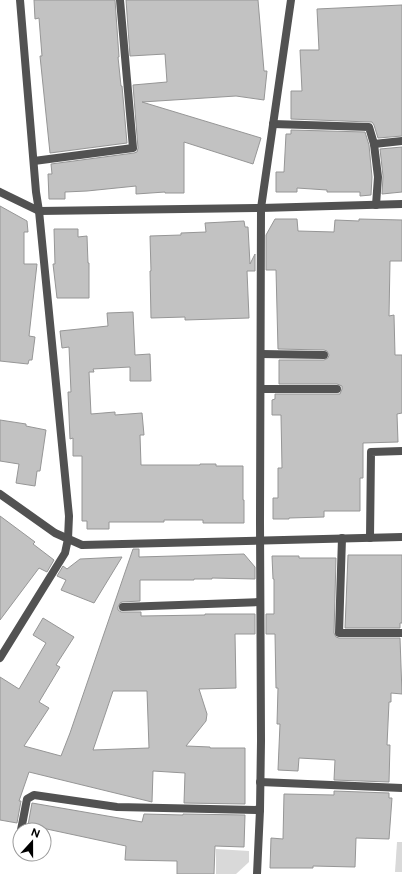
<svg xmlns="http://www.w3.org/2000/svg" width="402" height="874" font-family="Figtree,sans-serif">
<style>
.green{fill:#d9d9d9}
.building{fill:#c2c2c2;stroke:#969696;fill-rule:evenodd}
.lines{fill:none;stroke-linecap:round;stroke-linejoin:round}
.service{stroke:#525252;stroke-width:8}
.minor{stroke:#525252;stroke-width:8}
</style>
<rect width="100%" height="100%" fill="#fff"/>
<!-- green -->
<g class="green">
<path d="M397,842H402V872H395Z"/>
<path d="M216,849L249,851V862L236,874H216Z"/>
</g>
<!-- building -->
<g class="building">
<path d="M34,0H115L119,57H118L121,86H122L127,143L50,153L40,56H42L39,18L35,19Z"/>
<path d="M126,0H258L264,71H267L264,100L236,96L142,102L261,138L253,164L184,142V193H165V192L136,194V186L87,191L65,192V199H49L48,174H52L51,164L134,153L137,152L138,148L133,85L167,82L165,54L130,56Z"/>
<path d="M402,5V136L378,138L374,125L372,122H369L291,119V91H302L300,50H319L317,9Z"/>
<path d="M291,130L365,132L369,145L372,177L371,195L360,196V192H327V190L297,188V192H276V172H284L286,134H291Z"/>
<path d="M402,147V192L382,194L383,176L380,149Z"/>
<path d="M0,206L27,221L28,232H24V264H37L29,336L35,337L32,360H29L28,364L0,361Z"/>
<path d="M275,219H297L298,231L334,232L335,220L359,221V219L402,220V261H390L389,316L394,315L395,355H402V413L397,414L398,442L363,443V478H360V511H324V517L289,518V519H273V498H278V468H282L281,415H272V400L275,399V394H340L342,389V386L337,384H279V360H324L328,358L329,355L327,351L324,350L278,349L276,270H266V235Z"/>
<path d="M244,221L245,227H248L250,264L255,254V271H247L249,318L185,320V317L151,318L150,271H151L150,236L181,235V233L206,232L205,223Z"/>
<path d="M54,229H78V237L87,236L88,263H89V298H57L53,264H55Z"/>
<path d="M133,312L135,355L150,354L151,381H130V367L93,369L94,372H89L91,414L115,412V415L142,413L144,435H140L141,465H200V464H216V466H243V500H244V523H203V520H164V522H109V529H87V521H82V456H73V438L70,439L68,392H71L69,347L62,348L60,331L108,326L107,313Z"/>
<path d="M0,420L26,424V426L46,430L40,471H37L35,486L16,483L19,464L0,461Z"/>
<path d="M0,516L35,542L33,544L54,560L47,572L39,568L0,620Z"/>
<path d="M133,549H139V557L244,554L255,567V579L212,578V579H194V580H140V601L122,602L120,603L118,607V610L121,612H141V616L205,615V614H255V634H235L236,688L199,689L207,714L206,721L186,746L210,747V748H245V804L184,803L185,773L153,771L152,802L29,772L19,801H21L17,823L0,820V677L19,689L43,648L46,643L33,635L43,618L74,637L56,665L60,667L39,702L49,708L24,746L61,756L70,733ZM113,691H147L149,748L93,750Z"/>
<path d="M348,555H402V623H400V628H345Z"/>
<path d="M272,556H299V558H336L334,633L336,637L339,638H400L402,694L391,693V702H389L387,745H390L389,782L334,780L335,760L299,758L298,771L278,770L280,724H277L278,688H276L275,634H266V614H274V579H273Z"/>
<path d="M122,557L94,603L61,590L66,580L57,576L63,566L67,569L80,559Z"/>
<path d="M334,791L389,793V798H392L389,839L356,838L355,867L313,866V868H270L271,838L283,839L284,794L334,795Z"/>
<path d="M32,803L142,822L144,814L183,815V814L245,815L244,847L215,846L214,874H177V861L125,860L126,846L28,825Z"/>
</g>
<g class="lines">
<!-- service -->
<g class="service">
<path d="M273,124L369,127L374,144L378,177L376,205"/>
<path d="M374,144L402,141"/>
<path d="M34,161L133,148L120,0"/>
<path d="M342,538L339,633H402"/>
<path d="M370,538L371,452L402,451"/>
<path d="M260,782L402,788"/>
<path d="M21,830L27,799L34,795L117,807L260,810"/>
<path d="M18,846L20,834"/>
</g>
<!-- minor -->
<g class="minor">
<path d="M0,192L39,211L261,208L402,204"/>
<path d="M261,354L324,355"/>
<path d="M261,389H337"/>
<path d="M0,494L55,533L82,545L402,537"/>
<path d="M123,607L260,602"/>
<path d="M0,658L65,553L68,539L69,516L39,211L36,192L20,0"/>
<path d="M257,874L260,810L261,741L260,522L261,208L291,0"/>
</g>
</g>
<!-- north arrow -->
<g transform="translate(32 842) rotate(21)"><circle r="19" fill="#ffffff" stroke="#999999"/>
<path d="M0-3L7 15L0 10L-7 15Z" fill="#000000"/>
<text y="-6" font-size="11" font-weight="bold" text-anchor="middle" fill="#000000">N</text>
</g>
</svg>
